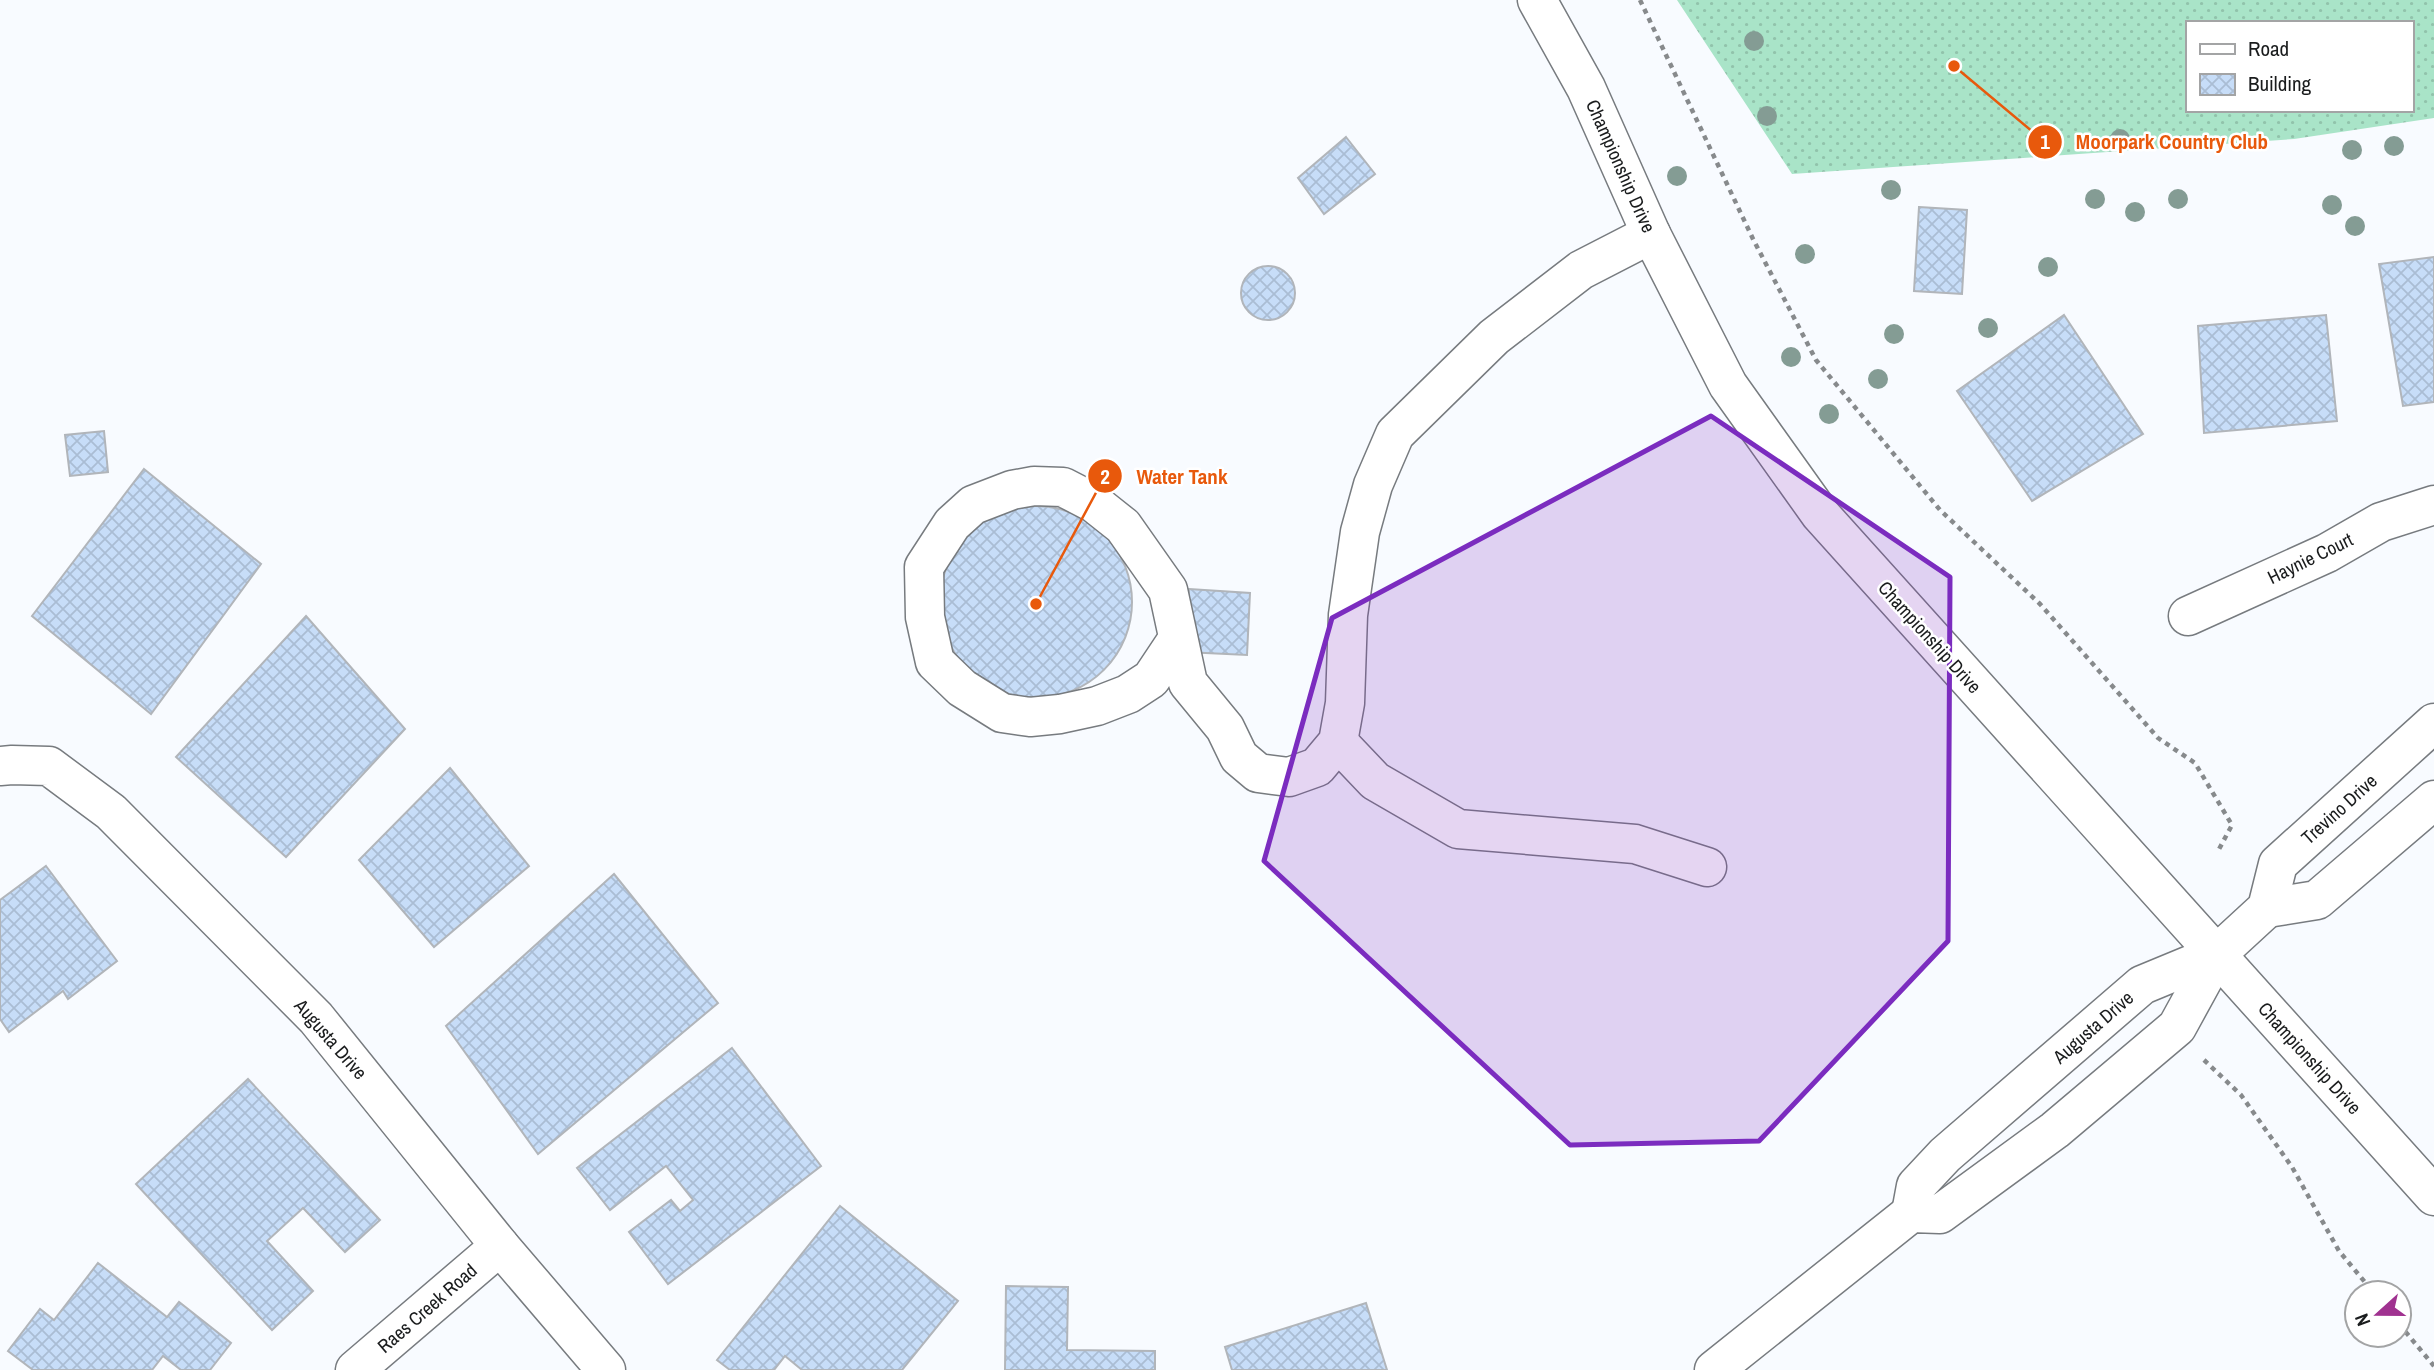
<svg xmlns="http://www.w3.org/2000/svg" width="2434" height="1370" font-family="'Archivo Narrow',sans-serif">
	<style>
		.grass { fill: url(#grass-dots); fill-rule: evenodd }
		.building { fill: url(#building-cross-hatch); stroke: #b1b5ba; stroke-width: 2 }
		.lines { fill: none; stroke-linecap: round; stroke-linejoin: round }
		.minor-casing { stroke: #777b7f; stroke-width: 41 }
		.path { stroke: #878a8c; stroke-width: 4.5; stroke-dasharray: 5 5; stroke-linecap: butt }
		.minor { stroke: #fff; stroke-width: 38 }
		.tree { fill: #849c94 }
		.marked { fill: #7b2cbf; fill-opacity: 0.2; stroke: #7b2cbf; stroke-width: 5; stroke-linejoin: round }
		.labels { text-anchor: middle; stroke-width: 5; stroke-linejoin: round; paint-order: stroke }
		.street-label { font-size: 19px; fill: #1a1c1d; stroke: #fff }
		.leader { fill: none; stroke: #e8590c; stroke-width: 2.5 }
		.callout-dot { fill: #e8590c; stroke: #fff; stroke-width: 2.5 }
		.mark-label { font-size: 21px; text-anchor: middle; font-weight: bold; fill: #fff }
		.callout-label { font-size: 21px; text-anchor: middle; font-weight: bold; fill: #e8590c; stroke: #fff; stroke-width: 5; stroke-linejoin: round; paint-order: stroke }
	</style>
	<defs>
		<pattern id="grass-dots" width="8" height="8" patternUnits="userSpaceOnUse" patternTransform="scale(1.75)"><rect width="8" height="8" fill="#a9e4c8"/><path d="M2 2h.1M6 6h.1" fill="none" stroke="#91c3ab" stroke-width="1.8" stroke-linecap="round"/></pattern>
		<pattern id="building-cross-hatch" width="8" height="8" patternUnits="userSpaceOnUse" patternTransform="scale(1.75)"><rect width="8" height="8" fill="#c7ddf8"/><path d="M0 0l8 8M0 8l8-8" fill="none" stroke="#aabdd4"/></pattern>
	</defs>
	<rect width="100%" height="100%" fill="#f8fbff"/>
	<path class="grass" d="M1677,0H2434V118L2294,139L1792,174ZM2187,23H2411V110H2187Z"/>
	<g class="building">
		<polygon points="1346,137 1375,174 1324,214 1298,178"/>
		<polygon points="1919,207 1967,210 1962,294 1914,291"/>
		<polygon points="2434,257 2434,402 2403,406 2379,264"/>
		<circle cx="1268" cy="293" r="27"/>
		<polygon points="2064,315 2143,434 2032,501 1957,391"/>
		<polygon points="2326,315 2337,421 2204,433 2198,326"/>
		<polygon points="104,431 108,472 70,476 65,435"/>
		<polygon points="144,469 261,564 151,714 32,616"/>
		<circle cx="1036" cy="602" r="96"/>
		<polygon points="1189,589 1250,593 1247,655 1185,652"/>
		<polygon points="306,616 405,729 286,857 176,757"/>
		<polygon points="450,768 529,866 434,947 359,860"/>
		<polygon points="46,866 117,961 68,999 63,991 9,1032 0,1019 0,900"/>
		<polygon points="614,874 718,1003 538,1154 446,1026"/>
		<polygon points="732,1048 821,1166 668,1284 629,1232 671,1200 680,1211 693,1200 666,1166 610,1210 577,1168"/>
		<polygon points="248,1079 380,1220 345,1252 303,1208 267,1241 313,1291 272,1330 136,1184"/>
		<polygon points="840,1206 958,1301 902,1370 802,1370 785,1356 774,1370 730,1370 717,1360"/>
		<polygon points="98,1263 167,1317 179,1302 231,1343 210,1370 181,1370 163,1356 152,1370 33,1370 8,1351 40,1309 54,1320"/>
		<polygon points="1006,1286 1068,1287 1067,1350 1155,1351 1155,1370 1005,1370"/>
		<polygon points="1366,1303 1387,1370 1232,1370 1225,1347"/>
	</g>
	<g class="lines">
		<defs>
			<g id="minor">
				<polyline points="1537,0 1586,88 1651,234 1728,385 1820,514 2434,1196"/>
				<polyline points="2188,616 2327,553 2381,522 2434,505"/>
				<polyline points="1177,640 1151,679 1128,694 1097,706 1060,714 1030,717 1002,713 962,688 935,662 925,617 924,567 952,524 973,505 1012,490 1034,486 1063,487 1094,503 1123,526 1168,590 1188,683 1225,728 1239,757 1258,773 1289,777 1317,767 1338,742 1345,703 1348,615 1360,532 1373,485 1395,434 1494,337 1581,270 1651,234"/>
				<polyline points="1338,742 1375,781 1458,829 1635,844 1707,867"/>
				<polyline points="0,766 12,765 49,766 111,812 316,1018 500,1246 606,1370"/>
				<polyline points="2267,908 2317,900 2434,800"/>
				<polyline points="1911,1213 1916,1186 1945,1155 2142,985 2217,954"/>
				<polyline points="355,1370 500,1246"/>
				<polyline points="1714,1370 1911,1213 1940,1214 2055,1130 2177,1027 2217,954 2267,908 2278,864 2434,723"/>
			</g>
		</defs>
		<use href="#minor" class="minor-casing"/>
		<g class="path">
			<polyline points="1640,0 1753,239 1816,360 1940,510 2040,604 2158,738 2195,763 2232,825 2218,851"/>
			<polyline points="2204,1060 2241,1095 2292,1167 2339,1251 2374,1293"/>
			<polyline points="2399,1324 2434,1366"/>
		</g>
		<use href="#minor" class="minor"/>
	</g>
	<g class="tree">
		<circle cx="1754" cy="41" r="10"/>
		<circle cx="1767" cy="116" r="10"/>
		<circle cx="2120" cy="139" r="10"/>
		<circle cx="2394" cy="146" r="10"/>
		<circle cx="2352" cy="150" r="10"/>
		<circle cx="1677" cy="176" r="10"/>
		<circle cx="1891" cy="190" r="10"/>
		<circle cx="2095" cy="199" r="10"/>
		<circle cx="2178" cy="199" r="10"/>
		<circle cx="2332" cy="205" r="10"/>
		<circle cx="2135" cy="212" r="10"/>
		<circle cx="2355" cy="226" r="10"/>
		<circle cx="1805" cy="254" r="10"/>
		<circle cx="2048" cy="267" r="10"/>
		<circle cx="1988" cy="328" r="10"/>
		<circle cx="1894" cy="334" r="10"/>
		<circle cx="1791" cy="357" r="10"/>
		<circle cx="1878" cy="379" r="10"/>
		<circle cx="1829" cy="414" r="10"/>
	</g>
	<path class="marked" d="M1711,416L1950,577L1948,941L1759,1141L1570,1145L1264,861L1332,618Z"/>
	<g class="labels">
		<g class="street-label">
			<text transform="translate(1621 166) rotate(66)" y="7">Championship Drive</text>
			<text transform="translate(2310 558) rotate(-26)" y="7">Haynie Court</text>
			<text transform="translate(1930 637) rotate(48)" y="7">Championship Drive</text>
			<text transform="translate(2339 809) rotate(-42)" y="7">Trevino Drive</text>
			<text transform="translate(2093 1027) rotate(-41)" y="7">Augusta Drive</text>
			<text transform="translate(331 1039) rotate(49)" y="7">Augusta Drive</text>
			<text transform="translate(2310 1058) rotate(48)" y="7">Championship Drive</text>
			<text transform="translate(427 1308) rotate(-41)" y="7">Raes Creek Road</text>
		</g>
	</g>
	<path class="leader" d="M1954 66L2045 142M1036 604L1105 476"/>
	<g class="callout-dot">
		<circle cx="1954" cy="66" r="7"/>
		<circle cx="1036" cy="604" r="7"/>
		<circle cx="2045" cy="142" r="18"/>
		<circle cx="1105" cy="476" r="18"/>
	</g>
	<g class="mark-label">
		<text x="2045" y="149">1</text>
		<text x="1105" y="484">2</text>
	</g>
	<g class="callout-label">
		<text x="2172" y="149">Moorpark Country Club</text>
		<text x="1182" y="484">Water Tank</text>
	</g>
	<rect x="2186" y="21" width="228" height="91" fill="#ffffff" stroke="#a3a4a5" stroke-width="2"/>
	<rect x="2200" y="44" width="35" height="10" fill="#ffffff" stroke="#a3a4a5" stroke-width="2"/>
	<text x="2248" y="56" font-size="21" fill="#1a1c1d">Road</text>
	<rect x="2200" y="74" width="35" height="21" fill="url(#building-cross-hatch)" stroke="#a3a4a5" stroke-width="2"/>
	<text x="2248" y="91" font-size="21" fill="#1a1c1d">Building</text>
	<g transform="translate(2378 1314) rotate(249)"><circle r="33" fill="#ffffff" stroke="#a3a4a5" stroke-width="2"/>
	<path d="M0-5L12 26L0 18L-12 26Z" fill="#a03290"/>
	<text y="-10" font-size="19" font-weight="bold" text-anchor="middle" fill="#1a1c1d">N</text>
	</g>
</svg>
